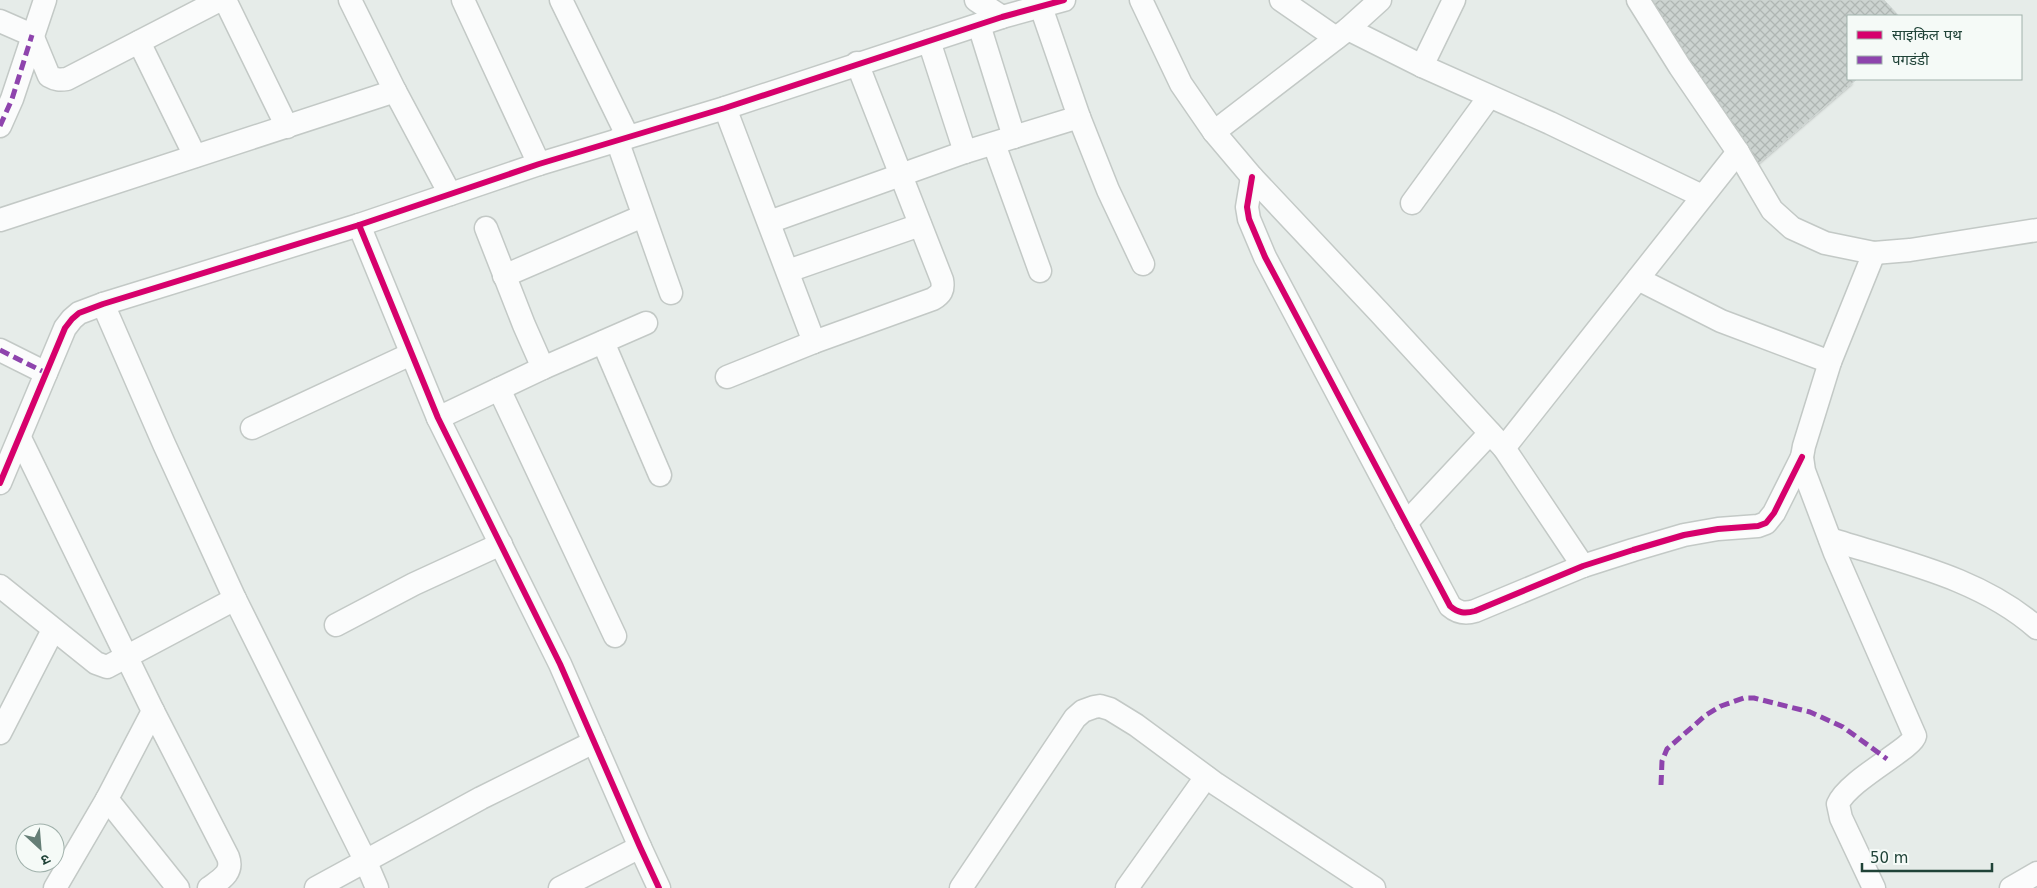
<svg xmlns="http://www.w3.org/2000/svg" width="2037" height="888" font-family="'DejaVu Sans','Noto Sans Devanagari',sans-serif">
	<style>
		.building { fill: url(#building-cross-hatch); stroke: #ced5d2; filter: url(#shadow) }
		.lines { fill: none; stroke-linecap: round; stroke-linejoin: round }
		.minor-casing { stroke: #c3c9c6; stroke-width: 25 }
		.minor { stroke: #fbfcfc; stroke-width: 22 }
		.quiet { stroke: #8e44ad; stroke-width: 5; stroke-dasharray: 10 5; stroke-linecap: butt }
		.cycleway-casing { stroke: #f5faf7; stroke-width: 9 }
		.cycleway { stroke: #d6006c; stroke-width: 6 }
	</style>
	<defs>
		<pattern id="building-cross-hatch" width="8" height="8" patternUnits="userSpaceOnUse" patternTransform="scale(1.25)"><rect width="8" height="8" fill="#ccd3d0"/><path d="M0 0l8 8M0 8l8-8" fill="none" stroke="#afb6b3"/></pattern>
		<filter id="shadow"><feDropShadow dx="-4.5" dy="4.5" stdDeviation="1" flood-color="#0004"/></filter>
	</defs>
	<rect width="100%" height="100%" fill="#e6ece9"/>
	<polygon class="building" points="1653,0 1884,0 1899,16 1848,16 1848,79 1857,79 1746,174 1649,3"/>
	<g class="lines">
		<defs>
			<g id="minor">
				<polyline points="225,0 287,127"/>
				<polyline points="350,0 395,91 450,194"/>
				<polyline points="463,0 539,164"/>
				<polyline points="561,0 628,137"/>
				<polyline points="976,0 1002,17"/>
				<polyline points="1141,0 1181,84 1214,132 1252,177 1379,312 1504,448 1583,566"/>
				<polyline points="1281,0 1336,38"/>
				<polyline points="1638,0 1680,67 1738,152 1772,210 1792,228 1825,243 1874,253 1910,250 2037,230"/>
				<path d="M0,21L32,35L49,76C56,80 60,80 67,79L220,0"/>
				<polyline points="979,25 1014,137"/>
				<polyline points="1348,29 1422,66 1550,123 1702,196"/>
				<polyline points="929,41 965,152"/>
				<polyline points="139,42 195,156"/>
				<polyline points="1422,66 1454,0"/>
				<polyline points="725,108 814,342"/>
				<polyline points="1079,117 1108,190 1143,264"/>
				<polyline points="0,126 12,99 45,0"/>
				<polyline points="1214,132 1348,29 1380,0"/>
				<polyline points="617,140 671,293"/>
				<polyline points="994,144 1040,271"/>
				<path d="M1252,177L1247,207L1249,219L1265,257L1450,606C1458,613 1465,614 1475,611L1583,566L1633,550L1684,535L1718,529L1758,526L1766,523L1774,513L1802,457"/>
				<polyline points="1412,203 1489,97"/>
				<polyline points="0,220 395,91"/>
				<polyline points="769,222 965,152 1079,117 1041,7"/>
				<polyline points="359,225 438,418 560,664 640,847 659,888"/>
				<polyline points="486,228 524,325 543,368"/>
				<path d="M1874,253L1830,362L1804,446L1802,457L1804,471L1835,553L1915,736C1913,748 1848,780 1838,804L1841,818L1874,888"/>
				<polyline points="788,271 920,225"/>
				<polyline points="504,276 643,216"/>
				<polyline points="1638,279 1721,321 1830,362"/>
				<polyline points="103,304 164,444 235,599 365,860 377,888"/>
				<polyline points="603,342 660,475"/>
				<polyline points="0,350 46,373"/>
				<path d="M727,377L814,342L933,299C941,294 944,290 942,280L857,63"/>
				<polyline points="499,389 615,636"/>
				<polyline points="438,418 543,368 646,323"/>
				<polyline points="252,428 411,354"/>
				<path d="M20,438L153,711L228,857C234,873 220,880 209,888"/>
				<polyline points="1504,448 1738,152"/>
				<polyline points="0,483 65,328 72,319 79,313 103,304 359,225 539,164 725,108 1002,17 1064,0"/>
				<polyline points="1406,523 1490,433"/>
				<path d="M1830,539C1901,562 1979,577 2037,628"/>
				<polyline points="0,586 96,663 107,667 235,599"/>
				<polyline points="336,625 414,584 501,544"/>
				<polyline points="0,733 53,630"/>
				<polyline points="107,799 178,888"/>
				<polyline points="55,888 107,799 153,711"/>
				<polyline points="316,888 481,798 594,742"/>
				<polyline points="560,888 640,847"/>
				<polyline points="961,888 1075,718 1083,711 1094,707 1100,706 1110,709 1136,725 1216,784 1374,888"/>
				<polyline points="1127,888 1206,777"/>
				<polyline points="2011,888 2037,873"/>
			</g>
		</defs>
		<use href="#minor" class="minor-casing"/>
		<use href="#minor" class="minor"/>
		<g class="quiet">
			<polyline points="0,126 12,99 32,35"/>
			<polyline points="0,350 46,373"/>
			<polyline points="1661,785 1662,761 1667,749 1706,715 1721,706 1744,698 1754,698 1810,712 1843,727 1887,759"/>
		</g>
		<defs>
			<g id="cycleway">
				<path d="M1252,177L1247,207L1249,219L1265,257L1450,606C1458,613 1465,614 1475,611L1583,566L1633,550L1684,535L1718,529L1758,526L1766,523L1774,513L1802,457"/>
				<polyline points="359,225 438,418 560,664 640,847 659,888"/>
				<polyline points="0,483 65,328 72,319 79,313 103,304 359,225 539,164 725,108 1002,17 1064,0"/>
			</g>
		</defs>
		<use href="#cycleway" class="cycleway-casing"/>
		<use href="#cycleway" class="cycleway"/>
	</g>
	<rect x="1847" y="15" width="175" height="65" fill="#f5faf7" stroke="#a0b1ab"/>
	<rect x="1857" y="31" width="25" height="8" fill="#d6006c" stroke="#a0b1ab"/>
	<text x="1892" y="40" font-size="15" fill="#204338">साइकिल पथ</text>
	<rect x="1857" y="56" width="25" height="8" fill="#8e44ad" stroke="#a0b1ab"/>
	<text x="1892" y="65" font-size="15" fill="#204338">पगडंडी</text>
	<g transform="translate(40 848) rotate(154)"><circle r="24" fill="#f5faf7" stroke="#a0b1ab"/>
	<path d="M0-4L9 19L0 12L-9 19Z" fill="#657e76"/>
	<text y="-8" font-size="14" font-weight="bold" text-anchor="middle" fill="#204338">उ</text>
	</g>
	<path d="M1862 863v8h130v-8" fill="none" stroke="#204338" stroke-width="2.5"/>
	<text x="1870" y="863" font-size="15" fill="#204338" stroke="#f5faf7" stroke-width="4" paint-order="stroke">50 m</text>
</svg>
